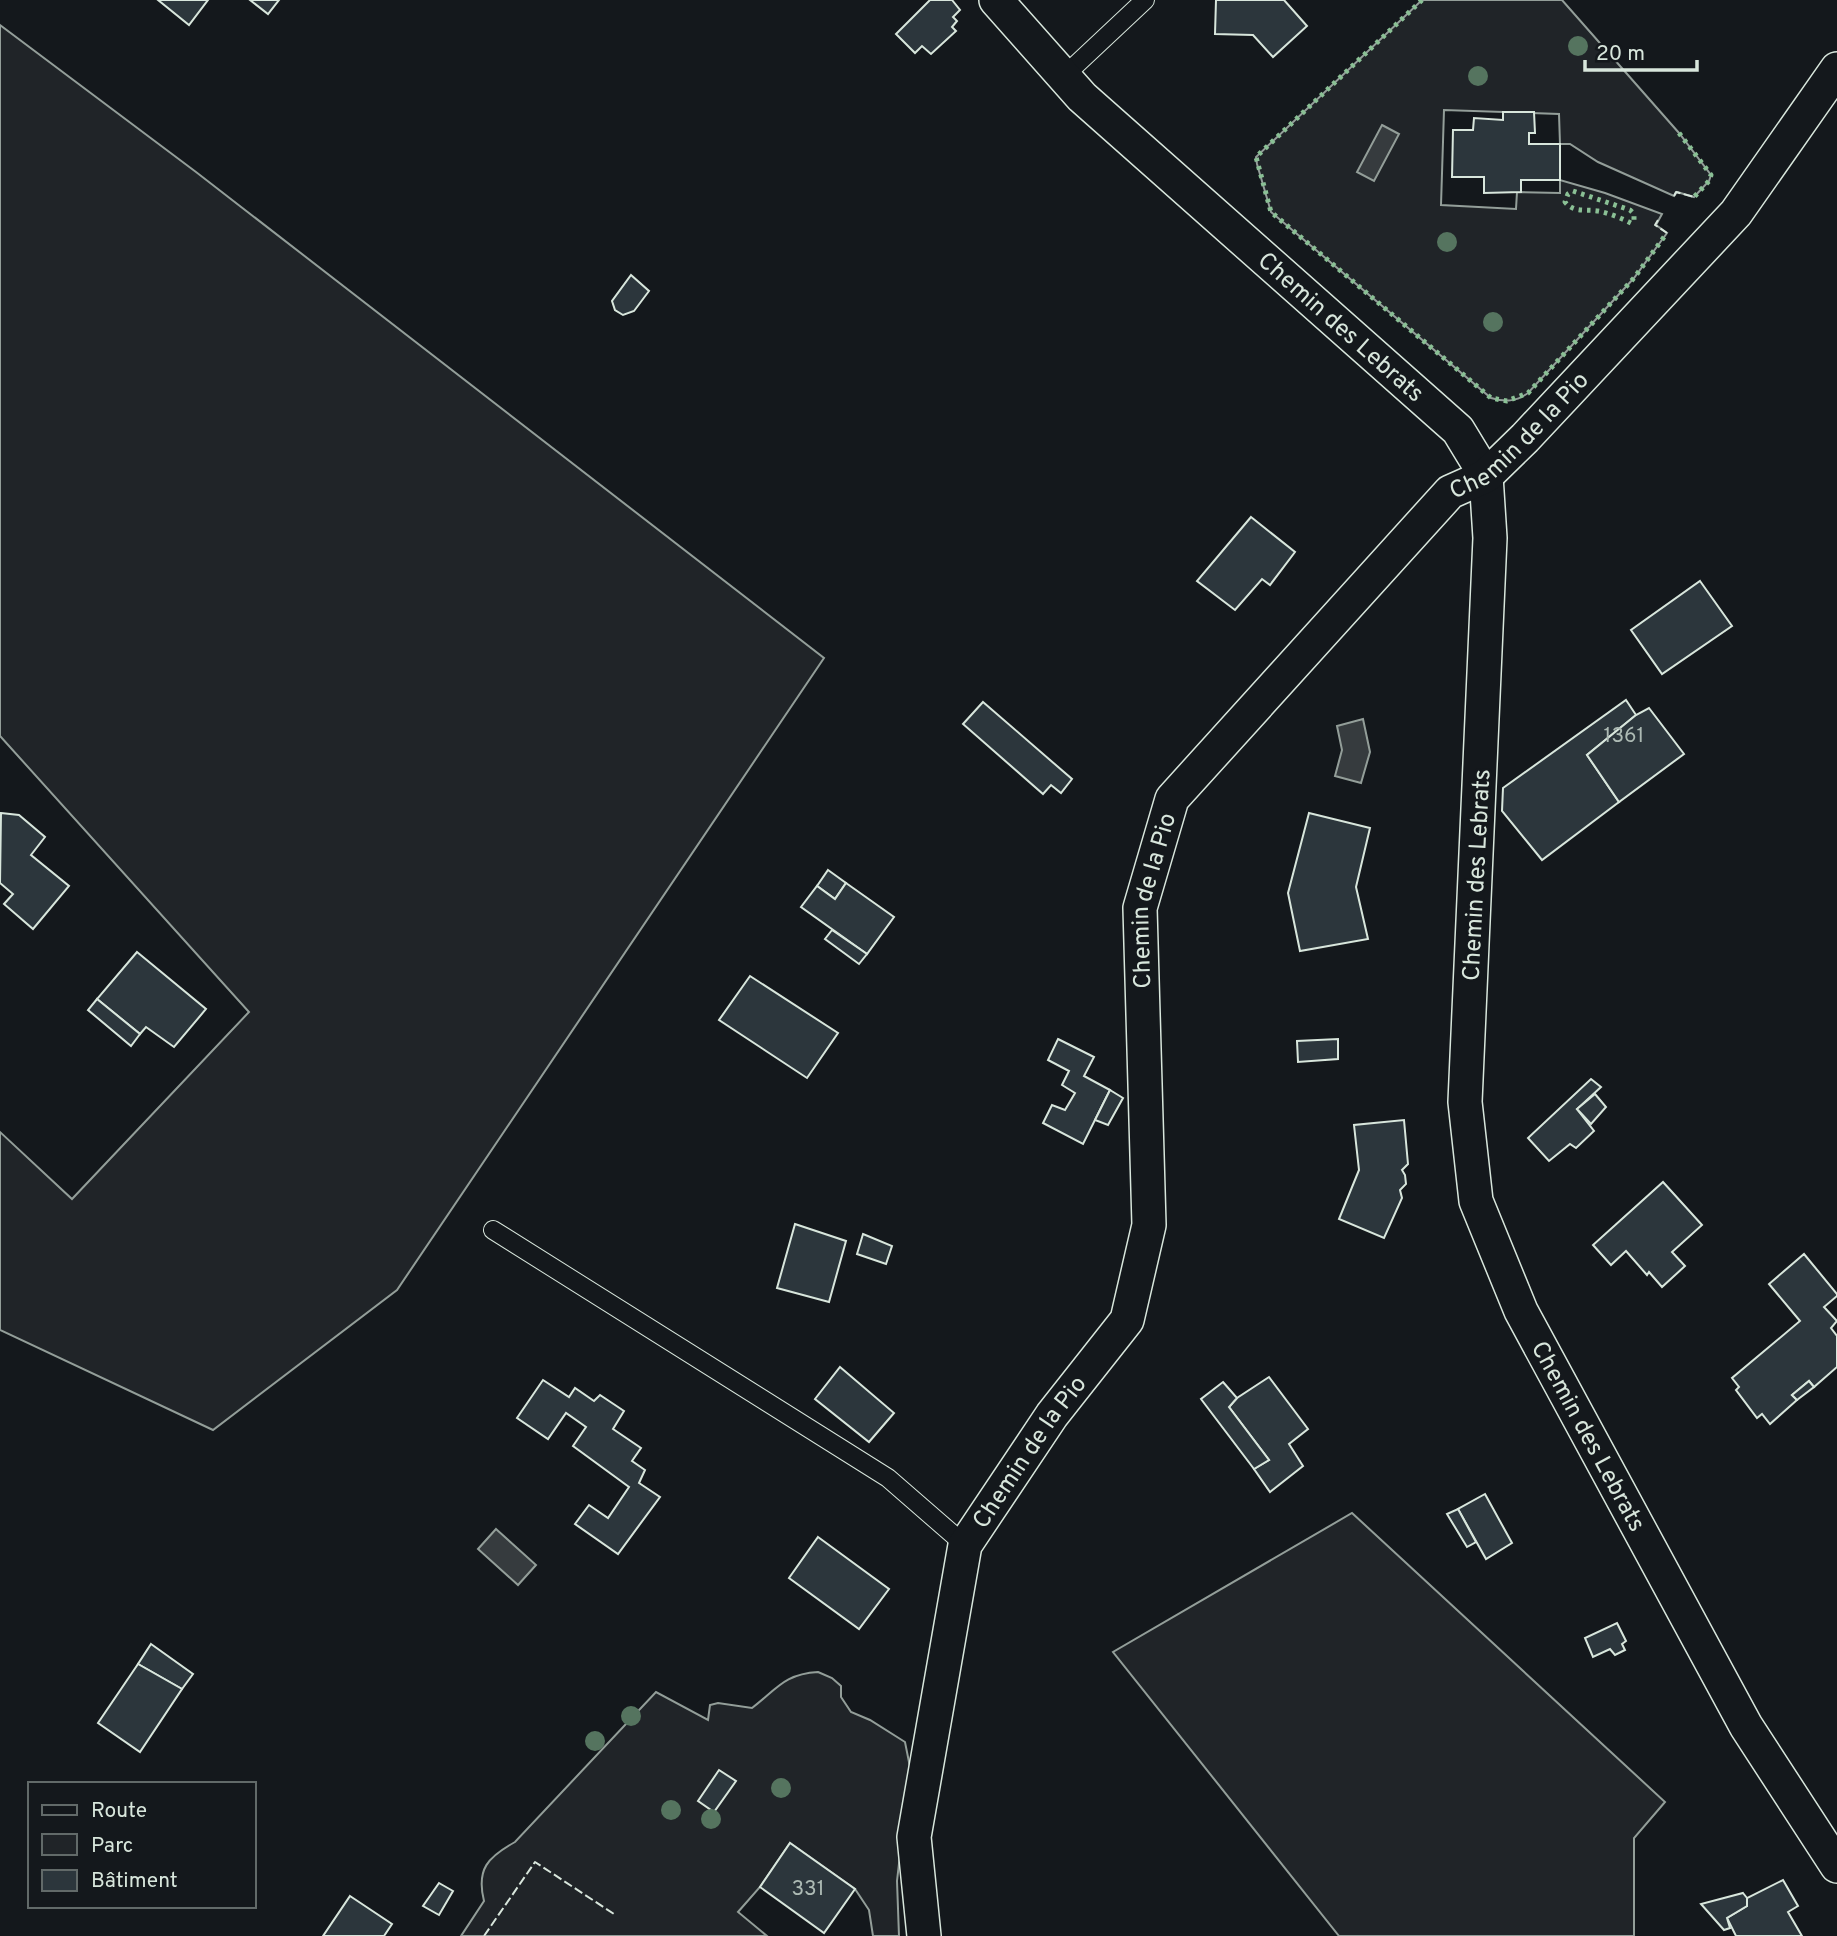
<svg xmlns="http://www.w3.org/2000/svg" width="1837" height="1936" font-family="Overpass,sans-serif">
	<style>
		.green { fill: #202428; stroke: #939e99; stroke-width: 2 }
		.water { fill: #363b3e; stroke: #939e99; stroke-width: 2 }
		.building { fill: #2c363c; stroke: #d8e6dc; stroke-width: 2 }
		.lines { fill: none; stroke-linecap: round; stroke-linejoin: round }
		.service-casing { stroke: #d8e6dc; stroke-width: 20 }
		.minor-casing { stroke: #d8e6dc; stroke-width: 36 }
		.service { stroke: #14181c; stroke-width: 18 }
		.minor { stroke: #14181c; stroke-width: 33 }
		.hedge { stroke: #8ac095; stroke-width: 5; stroke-dasharray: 3.5 5; stroke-linecap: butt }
		.fence { stroke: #d8e6dc; stroke-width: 2; stroke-dasharray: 9 3.5; stroke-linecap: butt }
		.tree { fill: #55745f }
		.labels { text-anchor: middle; stroke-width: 5; stroke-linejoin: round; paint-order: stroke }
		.number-label { font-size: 21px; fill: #adbab4 }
		.street-label { font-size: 24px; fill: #d8e6dc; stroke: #14181c }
	</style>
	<rect width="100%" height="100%" fill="#14181c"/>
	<g class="green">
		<path d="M1422,0H1562L1679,133L1711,175L1709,181L1694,197L1677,192L1674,196L1598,162L1570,144H1560L1559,114L1444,110L1441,205L1516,209L1517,192L1560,193V180L1605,193L1662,214L1656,225L1667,233L1634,278L1528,393C1516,402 1505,402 1491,398L1271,212L1257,164L1256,157Z"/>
		<polygon points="0,25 196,172 824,658 397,1290 213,1430 0,1330 0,1132 72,1199 249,1012 0,736"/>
		<polygon points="1352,1513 1665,1802 1634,1838 1634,1936 1339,1936 1113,1652"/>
		<path d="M818,1672L832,1678L841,1686V1697L851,1712L870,1720L905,1742L910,1767L897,1881L899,1936H873L869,1910L855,1889L790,1843L760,1887L738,1912L767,1936H461L484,1901C476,1869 488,1857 515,1842L656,1692L708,1720L710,1705L718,1703L752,1708C777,1689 784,1674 818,1672Z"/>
	</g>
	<g class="water">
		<polygon points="1382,125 1399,134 1374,181 1357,172"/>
		<polygon points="1363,719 1370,752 1361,783 1335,776 1342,750 1337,726"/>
		<polygon points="496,1529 536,1565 518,1585 478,1549"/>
	</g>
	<g class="building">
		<polygon points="158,0 208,0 189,25"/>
		<polygon points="250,0 279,0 268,14"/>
		<polygon points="930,0 952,0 960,10 953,17 957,21 952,27 956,31 931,54 922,46 915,53 896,34"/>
		<polygon points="1216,0 1284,0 1307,26 1273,57 1253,35 1215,34"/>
		<polygon points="1503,112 1534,112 1535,133 1529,133 1529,144 1560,144 1560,180 1521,180 1521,192 1484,193 1484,177 1452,177 1453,130 1473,130 1474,118 1503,120"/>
		<polygon points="631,275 649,291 634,311 623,315 615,310 612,301"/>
		<polygon points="1251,517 1295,552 1270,585 1262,579 1235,610 1197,581"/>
		<polygon points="1700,581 1732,626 1662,674 1631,630"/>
		<polygon points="1626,700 1636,715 1587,755 1619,802 1542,860 1502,811 1503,788"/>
		<polygon points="983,702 1072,779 1061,793 1051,785 1043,794 963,724"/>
		<polygon points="1649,708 1684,754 1619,802 1587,755 1636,715"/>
		<polygon points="1,813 19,815 45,837 31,855 69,886 33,929 4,904 13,894 0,883"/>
		<polygon points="1309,813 1370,828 1356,887 1368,939 1300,951 1288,893"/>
		<polygon points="828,870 846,883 835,899 817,886"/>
		<polygon points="846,883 894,917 867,954 801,907 817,886 835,899"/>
		<polygon points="832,930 867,954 859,964 825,939"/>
		<polygon points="137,952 206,1009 174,1047 146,1027 140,1034 97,999"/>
		<polygon points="750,976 838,1033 807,1078 719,1020"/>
		<polygon points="97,999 140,1034 131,1046 88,1010"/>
		<polygon points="1058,1039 1094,1057 1084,1076 1110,1090 1083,1144 1043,1123 1052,1105 1065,1110 1075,1093 1062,1085 1069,1071 1048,1060"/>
		<polygon points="1338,1039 1338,1059 1298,1062 1297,1041"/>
		<polygon points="1591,1079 1601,1087 1577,1109 1594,1131 1576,1148 1570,1144 1549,1161 1528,1138"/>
		<polygon points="1110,1090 1123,1098 1108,1125 1095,1120"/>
		<polygon points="1595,1094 1606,1107 1591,1124 1577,1109"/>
		<polygon points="1404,1120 1408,1164 1402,1170 1405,1175 1406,1184 1400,1190 1402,1198 1384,1238 1339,1219 1359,1170 1354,1125"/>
		<polygon points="1663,1182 1702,1225 1672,1252 1685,1266 1662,1287 1649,1272 1647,1275 1626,1251 1611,1265 1593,1245"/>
		<polygon points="795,1224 846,1241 829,1302 777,1288"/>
		<polygon points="863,1234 892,1246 886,1264 857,1254"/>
		<polygon points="1804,1254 1837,1294 1837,1296 1824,1307 1837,1321 1831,1328 1837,1336 1837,1367 1814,1387 1809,1381 1792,1395 1797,1400 1770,1424 1762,1414 1757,1418 1736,1390 1739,1387 1732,1378 1800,1321 1769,1284"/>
		<polygon points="840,1367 894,1413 869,1442 815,1399"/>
		<polygon points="1269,1377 1308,1429 1289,1444 1303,1466 1270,1492 1254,1469 1269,1460 1229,1407 1237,1398"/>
		<polygon points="543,1380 569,1397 575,1388 594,1401 600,1395 624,1411 613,1429 641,1448 632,1461 645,1470 639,1483 660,1497 618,1554 575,1524 589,1505 608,1518 629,1487 573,1446 586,1427 566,1413 548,1439 517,1418"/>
		<polygon points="1809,1381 1814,1387 1797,1400 1792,1395"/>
		<polygon points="1223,1382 1237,1398 1229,1407 1269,1460 1254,1469 1201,1399"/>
		<polygon points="1485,1494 1512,1543 1486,1559 1458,1509"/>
		<polygon points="1458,1509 1476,1542 1467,1547 1447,1514"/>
		<polygon points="818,1537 889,1589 859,1629 789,1578"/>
		<polygon points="1617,1623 1626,1641 1622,1644 1625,1650 1615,1655 1610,1649 1593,1657 1585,1638"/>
		<polygon points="151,1644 193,1674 182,1689 138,1664"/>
		<polygon points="138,1664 182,1689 140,1752 98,1723"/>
		<polygon points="719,1770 736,1781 714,1812 698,1801"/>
		<polygon points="790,1843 855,1889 824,1933 760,1887"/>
		<polygon points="1783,1880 1798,1906 1788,1912 1802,1936 1736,1936 1727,1918 1747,1906 1747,1898"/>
		<polygon points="439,1883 453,1891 439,1915 423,1906"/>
		<polygon points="1743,1893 1747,1898 1747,1906 1727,1918 1730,1928 1724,1930 1701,1904"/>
		<polygon points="350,1896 392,1924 384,1936 323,1936"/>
	</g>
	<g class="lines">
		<defs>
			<g id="service">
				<polyline points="1064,76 1145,0"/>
				<polyline points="493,1230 888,1478 965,1545"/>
			</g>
			<g id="minor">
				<path id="s1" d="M996,0L1082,97L1458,430L1486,476L1490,538L1465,1102L1476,1201L1521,1311L1746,1726L1837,1866"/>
				<path id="s2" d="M924,1936L914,1837L965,1545L1052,1415L1127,1320L1149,1225L1140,908L1172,799L1450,492L1486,476L1525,438L1736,213L1837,69"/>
			</g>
		</defs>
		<use href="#service" class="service-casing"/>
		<use href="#minor" class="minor-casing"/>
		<use href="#service" class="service"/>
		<use href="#minor" class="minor"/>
		<g class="hedge">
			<polyline points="1422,0 1256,157 1271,212 1491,398 1507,401 1528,393 1634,278 1667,233"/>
			<polyline points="1679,133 1711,175 1709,181 1694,197"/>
			<path d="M1573,191L1630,210L1634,214V221L1631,223C1621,218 1609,213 1598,211C1585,209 1574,213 1565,202L1568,194Z"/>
		</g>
		<g class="fence">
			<polyline points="1674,196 1676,192 1694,197"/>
			<polyline points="1658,220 1655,225 1667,233"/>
			<polyline points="484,1936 535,1862 614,1914"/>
		</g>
	</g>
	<g class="tree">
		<circle cx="1578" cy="46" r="10"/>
		<circle cx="1478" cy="76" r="10"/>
		<circle cx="1447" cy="242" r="10"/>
		<circle cx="1493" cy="322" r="10"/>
		<circle cx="631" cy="1716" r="10"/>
		<circle cx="595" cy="1741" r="10"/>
		<circle cx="781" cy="1788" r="10"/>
		<circle cx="671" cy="1810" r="10"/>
		<circle cx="711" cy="1819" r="10"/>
	</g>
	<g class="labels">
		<g class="number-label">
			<text x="1624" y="742">1361</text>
			<text x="808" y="1895">331</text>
		</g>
		<g class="street-label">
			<text dy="8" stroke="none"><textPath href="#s1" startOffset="476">Chemin des Lebrats</textPath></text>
			<text dy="8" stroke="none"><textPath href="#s2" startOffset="1706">Chemin de la Pio</textPath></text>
			<text transform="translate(1476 875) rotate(-87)" y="8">Chemin des Lebrats</text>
			<text dy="8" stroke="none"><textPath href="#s2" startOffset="1097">Chemin de la Pio</textPath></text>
			<text dy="8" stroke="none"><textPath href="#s1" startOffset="1673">Chemin des Lebrats</textPath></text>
			<text dy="8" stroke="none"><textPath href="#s2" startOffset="509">Chemin de la Pio</textPath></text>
		</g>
	</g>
	<rect x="28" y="1782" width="228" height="126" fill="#14181c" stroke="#626a69" stroke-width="2"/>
	<rect x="42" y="1805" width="35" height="10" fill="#14181c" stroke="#626a69" stroke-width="2"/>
	<text x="91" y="1817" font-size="21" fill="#d8e6dc">Route</text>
	<rect x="42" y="1834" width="35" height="21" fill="#202428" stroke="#626a69" stroke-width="2"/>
	<text x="91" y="1852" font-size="21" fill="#d8e6dc">Parc</text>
	<rect x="42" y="1870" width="35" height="21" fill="#2c363c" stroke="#626a69" stroke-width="2"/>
	<text x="91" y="1887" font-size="21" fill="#d8e6dc">Bâtiment</text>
	<path d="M1585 60v10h112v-10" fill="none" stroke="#d8e6dc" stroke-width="3.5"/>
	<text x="1596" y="60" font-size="21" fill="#d8e6dc" stroke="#14181c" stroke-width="5" paint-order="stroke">20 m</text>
</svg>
